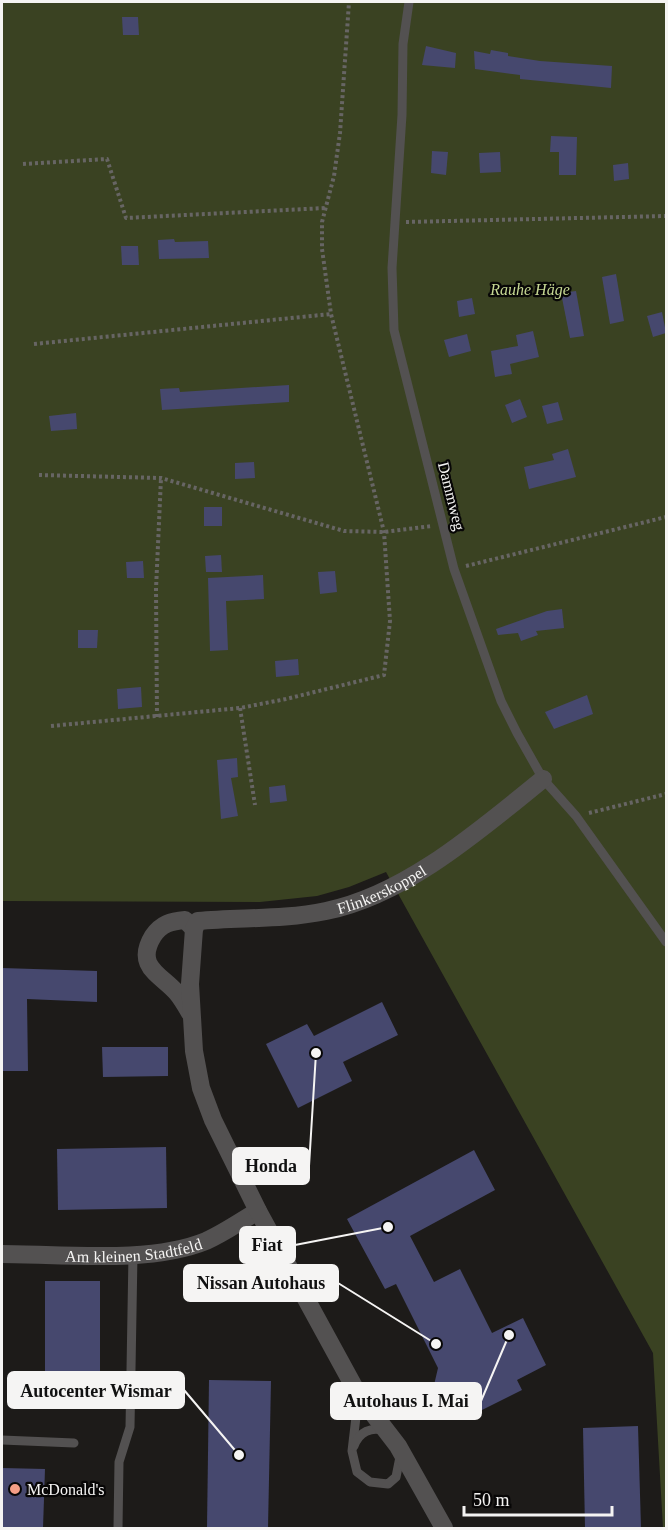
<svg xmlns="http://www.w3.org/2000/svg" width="668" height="1530" font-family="'Times New Roman',serif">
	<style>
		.green { fill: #3a4222 }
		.building { fill: #46486e }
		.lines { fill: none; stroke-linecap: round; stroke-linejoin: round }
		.path { stroke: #676564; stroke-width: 4; stroke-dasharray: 3 3; stroke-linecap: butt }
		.service { stroke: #535151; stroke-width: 9 }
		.minor { stroke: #535151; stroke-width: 18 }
		.poi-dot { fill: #f49e86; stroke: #070606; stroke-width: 2 }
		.labels { text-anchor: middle; stroke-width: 4.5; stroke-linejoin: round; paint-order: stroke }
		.park-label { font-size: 16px; font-style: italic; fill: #c6d893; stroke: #070606 }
		.street-label { font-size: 16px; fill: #f5f4f3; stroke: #070606 }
		.poi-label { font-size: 16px; fill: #f5f4f3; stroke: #070606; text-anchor: start }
		.leader { fill: none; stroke: #f5f4f3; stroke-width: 2 }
		.callout-dot { fill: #f5f4f3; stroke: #070606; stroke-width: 2 }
		.callout { fill: #f5f4f3; stroke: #f5f4f3; stroke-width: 2 }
		.callout-label { font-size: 18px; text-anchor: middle; font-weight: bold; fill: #111 }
	</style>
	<rect width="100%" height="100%" fill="#1d1b19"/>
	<polygon class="green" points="2,2 666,2 666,1528 663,1528 653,1353 386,872 349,887 317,896 260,902 2,901"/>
	<g class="building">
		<polygon points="122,17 138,17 139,35 123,35"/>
		<polygon points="426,46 456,53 455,68 422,65"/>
		<polygon points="491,50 508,53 508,56 540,61 612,66 611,88 520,79 520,75 475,69 474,51 490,54"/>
		<polygon points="551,136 577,137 576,175 559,175 559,152 550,152"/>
		<polygon points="432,151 448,152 446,175 431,173"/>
		<polygon points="500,152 501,172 480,173 479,153"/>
		<polygon points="628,163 629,179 614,181 613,165"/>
		<polygon points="174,239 175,242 208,241 209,258 159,259 158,240"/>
		<polygon points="121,246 138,246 139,265 122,265"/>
		<polygon points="616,274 624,321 610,324 602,277"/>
		<polygon points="576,291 584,336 570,338 561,293"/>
		<polygon points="472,298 475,314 459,317 457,301"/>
		<polygon points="662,312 666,333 653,337 647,316"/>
		<polygon points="533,331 539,357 510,364 512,374 495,377 491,351 518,346 516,335"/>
		<polygon points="467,334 471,351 449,357 444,340"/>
		<polygon points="289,385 289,402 162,410 160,389 179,388 180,392"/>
		<polygon points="520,399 527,417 512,423 505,405"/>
		<polygon points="558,402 563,420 547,424 542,406"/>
		<polygon points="76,413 77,429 51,431 49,416"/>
		<polygon points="568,449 576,477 529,489 524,467 554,460 552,454"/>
		<polygon points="254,462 255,478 235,479 235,463"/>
		<rect x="204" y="507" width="18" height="19"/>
		<polygon points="221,555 222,572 206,572 205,556"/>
		<polygon points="143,561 144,578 127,578 126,562"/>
		<polygon points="335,571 337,592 320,594 318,572"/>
		<polygon points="263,575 264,599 226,601 228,650 210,651 208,578"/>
		<polygon points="562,609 564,628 536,631 538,635 521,641 518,633 498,635 496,629 547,611"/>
		<polygon points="78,630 98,630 97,648 78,648"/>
		<polygon points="298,659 299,675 276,677 275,661"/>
		<polygon points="141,687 142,707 118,709 117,689"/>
		<polygon points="587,695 593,714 554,729 545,712"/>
		<polygon points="237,758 238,777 231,778 238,816 221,819 217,760"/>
		<polygon points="285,785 287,801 270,803 269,787"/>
		<polygon points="2,968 97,971 97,1002 27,999 28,1071 2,1071"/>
		<polygon points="382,1002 398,1035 343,1062 352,1081 298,1108 266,1044 307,1024 314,1036"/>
		<polygon points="102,1047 168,1047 168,1076 103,1077"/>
		<polygon points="166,1147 167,1208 58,1210 57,1149"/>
		<polygon points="474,1150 495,1190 410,1236 434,1282 460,1269 492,1333 523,1318 546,1365 517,1380 522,1390 464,1419 451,1413 434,1385 438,1368 396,1284 385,1289 347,1219"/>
		<polygon points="45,1281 100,1281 100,1387 45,1388"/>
		<polygon points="209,1380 271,1381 268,1528 207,1528"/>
		<polygon points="638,1426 641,1528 585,1528 583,1428"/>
		<polygon points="2,1468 45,1469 43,1528 2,1528"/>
	</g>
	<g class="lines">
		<g class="path">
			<polyline points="23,164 107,159 126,218 326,208"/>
			<polyline points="406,222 666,216"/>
			<polyline points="34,344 331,314"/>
			<polyline points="39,475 161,478 344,531 384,532 432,526"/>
			<polyline points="466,566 666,517"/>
			<polyline points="240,708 255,805"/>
			<polyline points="157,717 156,589 161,478"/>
			<polyline points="51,726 240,708 286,699 384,675 390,621 384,532 331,314 322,249 322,222 334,176 340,133 349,2"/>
			<polyline points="589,813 666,794"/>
		</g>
		<g class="service">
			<polyline points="409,2 403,44 402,115 392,268 394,330 454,569 501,701 517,733 543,779 576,816 666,942"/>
			<polyline points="358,1400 352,1451 357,1472 370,1482 388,1484 396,1477 400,1457"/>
			<polyline points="2,1440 74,1443"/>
			<path d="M354,1446C359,1432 371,1426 386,1431"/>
			<polyline points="118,1528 119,1462 130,1427 133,1254"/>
		</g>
		<g class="minor">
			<path d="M190,1013C186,1006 182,999 177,993C162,975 134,967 153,936C161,924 171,921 185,920L194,929"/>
			<path id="s1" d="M2,1254C63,1254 150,1264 206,1241C224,1233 241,1221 258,1211"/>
			<path id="s2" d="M444,1528L398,1446L358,1394L258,1211L213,1120L201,1088L194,1051L190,984L194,929L198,921C240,917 283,920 326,911C406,895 481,829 543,779"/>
		</g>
	</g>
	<circle class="poi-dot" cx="15" cy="1489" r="6"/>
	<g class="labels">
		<g class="park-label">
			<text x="530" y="295">Rauhe Häge</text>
		</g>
		<g class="street-label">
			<text transform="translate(452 496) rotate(76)" y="6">Dammweg</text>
			<text dy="6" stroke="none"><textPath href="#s2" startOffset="861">Flinkerskoppel</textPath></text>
			<text dy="6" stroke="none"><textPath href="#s1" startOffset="132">Am kleinen Stadtfeld</textPath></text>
		</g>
		<g class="poi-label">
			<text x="27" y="1495">McDonald's</text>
		</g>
	</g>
	<path class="leader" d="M316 1053L309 1166M388 1227L295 1245M436 1344L338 1283M239 1455L184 1390M509 1335L481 1401"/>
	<g class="callout-dot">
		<circle cx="316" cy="1053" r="6"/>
		<circle cx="388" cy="1227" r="6"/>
		<circle cx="436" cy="1344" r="6"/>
		<circle cx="239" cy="1455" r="6"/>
		<circle cx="509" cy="1335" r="6"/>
	</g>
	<g class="callout">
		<rect x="233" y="1148" width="76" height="36" rx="6"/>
		<rect x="240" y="1227" width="55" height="36" rx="6"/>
		<rect x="184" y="1265" width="154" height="36" rx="6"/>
		<rect x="8" y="1372" width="176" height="36" rx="6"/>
		<rect x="331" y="1383" width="150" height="36" rx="6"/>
	</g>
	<g class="callout-label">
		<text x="271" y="1172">Honda</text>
		<text x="267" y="1251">Fiat</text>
		<text x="261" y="1289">Nissan Autohaus</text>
		<text x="96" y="1397">Autocenter Wismar</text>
		<text x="406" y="1407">Autohaus I. Mai</text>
	</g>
	<rect width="668" height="1530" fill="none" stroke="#f5f4f3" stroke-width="6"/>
	<path d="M464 1506v9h148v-9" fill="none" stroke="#f5f4f3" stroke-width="3"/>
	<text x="473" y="1506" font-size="18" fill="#f5f4f3" stroke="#070606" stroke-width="4.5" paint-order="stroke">50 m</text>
</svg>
